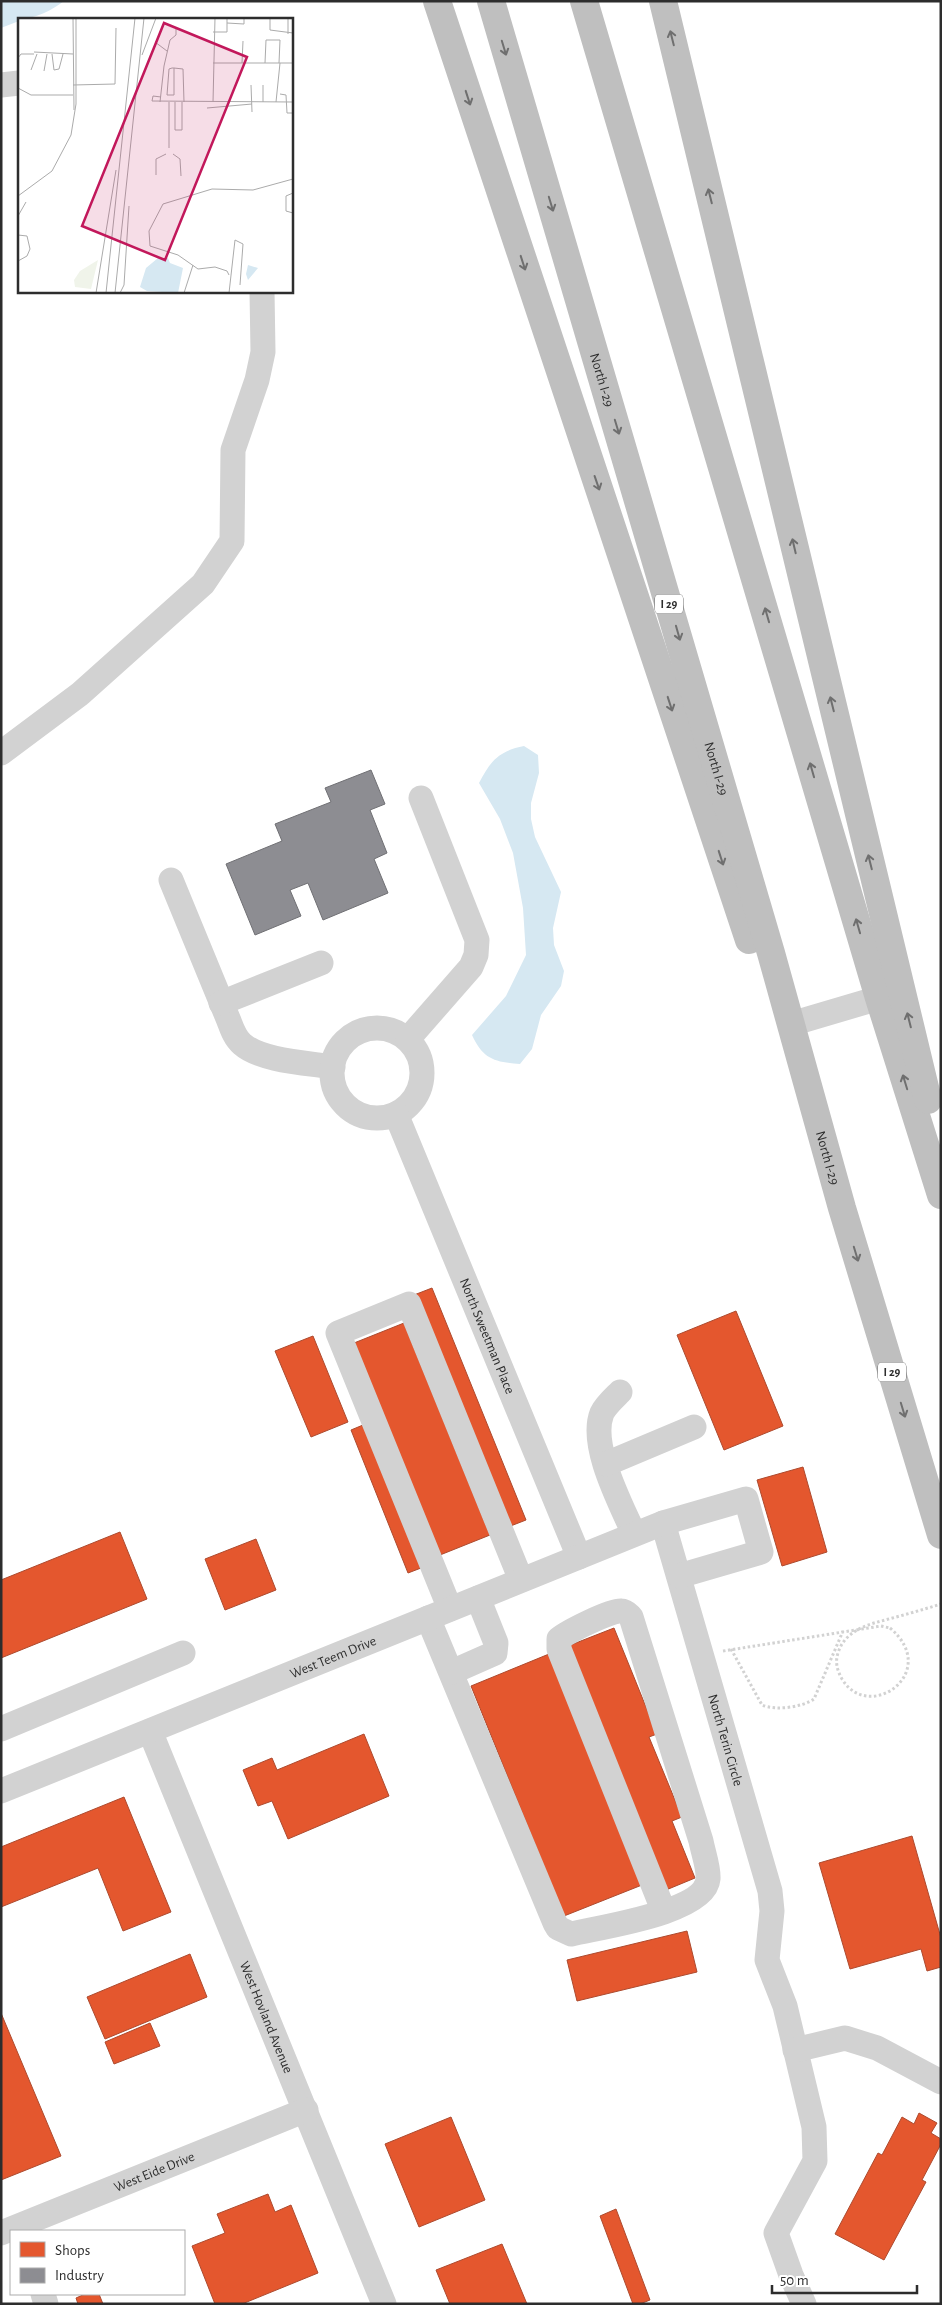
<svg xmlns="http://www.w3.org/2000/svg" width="942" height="2305" font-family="'Alegreya Sans',sans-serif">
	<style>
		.water { fill: #d6e8f2 }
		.shops { fill: #e4572e; stroke: #ad4a2e }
		.industry { fill: #8d8d92; stroke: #707074 }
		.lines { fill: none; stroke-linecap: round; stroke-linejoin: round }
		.path { stroke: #d2d2d2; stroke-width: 3; stroke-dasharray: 2.5 2.5; stroke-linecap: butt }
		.minor { stroke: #d2d2d2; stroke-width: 25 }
		.highway { stroke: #bfbfbf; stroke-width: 28 }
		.path-bridge { stroke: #d2d2d2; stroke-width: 3; stroke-dasharray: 2.5 2.5; stroke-linecap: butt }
		.oneway { stroke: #6f6f6f }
		.labels { text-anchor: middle; stroke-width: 5; stroke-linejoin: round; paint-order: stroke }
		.shield { fill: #fff; stroke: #6c6c6c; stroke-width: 1 }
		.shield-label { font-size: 12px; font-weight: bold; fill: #2d2d2d }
		.street-label { font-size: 14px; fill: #2d2d2d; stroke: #fff }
		.inset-road { fill: none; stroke: #ababab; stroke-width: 1 }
		.view { fill: #c2185b; fill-opacity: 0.15; stroke: #c2185b; stroke-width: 2.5 }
		.inset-edge { fill: none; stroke: #2d2d2d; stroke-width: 2.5 }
	</style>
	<rect width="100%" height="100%" fill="#fff"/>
	<g class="water">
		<path d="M1,1H64C53,10 34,19 19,19V21L1,28Z"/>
		<path d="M524,746L538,755L539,773L531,803V819L535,837L561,892L553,928L554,945L564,971L561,986L541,1015L532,1049L520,1064C494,1062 483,1059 472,1035L506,996L526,955L523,908L513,853L500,819L479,783C491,760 499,751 524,746Z"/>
	</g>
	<g class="shops">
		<polygon points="432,1288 526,1520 508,1527 414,1295"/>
		<polygon points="736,1311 783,1426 724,1450 677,1335"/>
		<polygon points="404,1323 490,1535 440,1555 354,1343"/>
		<polygon points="313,1336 348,1422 311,1437 275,1351"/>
		<polygon points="363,1425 421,1568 408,1573 351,1430"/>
		<polygon points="803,1467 827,1552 782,1566 757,1480"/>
		<polygon points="120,1532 147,1599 1,1658 1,1580"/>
		<polygon points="256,1539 276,1590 225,1610 205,1559"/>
		<polygon points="614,1628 657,1734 649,1737 682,1817 672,1821 695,1878 666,1890 568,1646"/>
		<polygon points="549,1654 642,1885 564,1916 471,1686"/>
		<polygon points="364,1734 389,1796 288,1839 272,1801 258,1806 243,1770 272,1758 277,1770"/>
		<polygon points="124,1797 171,1912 123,1931 98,1868 1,1907 1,1847"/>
		<polygon points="912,1836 941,1938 941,1967 927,1971 921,1949 850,1969 819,1863"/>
		<polygon points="687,1931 697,1972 577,2001 567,1960"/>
		<polygon points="190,1954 207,1997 105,2039 87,1997"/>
		<polygon points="1,2013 61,2156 1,2180"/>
		<polygon points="150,2023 160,2046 114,2064 105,2042"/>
		<polygon points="919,2113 937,2123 931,2133 941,2139 941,2144 922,2180 926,2182 884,2260 835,2234 878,2153 882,2155 902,2117 914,2124"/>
		<polygon points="451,2117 485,2200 419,2227 385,2144"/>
		<polygon points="268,2194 275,2212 291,2205 318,2273 242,2304 215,2304 192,2246 225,2233 217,2214"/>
		<polygon points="616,2209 650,2300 640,2304 633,2304 600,2216"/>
		<polygon points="502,2244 527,2304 450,2304 436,2270"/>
		<polygon points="85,2294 99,2294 103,2304 78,2304 76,2298"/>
	</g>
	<polygon class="industry" points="371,770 385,804 370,810 387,853 374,859 388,893 323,920 308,883 290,890 301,916 255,935 226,864 282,841 275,824 331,802 325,788"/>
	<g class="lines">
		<g class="path">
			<path d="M731,1649L762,1705C775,1711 803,1707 814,1699L843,1631"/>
			<polyline points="723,1651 881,1626 890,1628"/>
		</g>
		<g class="minor">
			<polyline points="1,85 19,83"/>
			<polyline points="1,753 80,694 203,584 232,541 233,450 257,380 263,352 262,291"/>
			<path d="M171,880L229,1021C232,1029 235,1038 242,1044C261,1061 308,1063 333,1067"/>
			<polyline points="221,1003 321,963"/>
			<polyline points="791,1024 879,998"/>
			<circle cx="377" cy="1073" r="45"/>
			<polyline points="408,1039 471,967 476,955 477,940 421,798"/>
			<path id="s1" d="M396,1114L579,1557"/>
			<path d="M620,1392C614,1398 606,1405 602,1413C589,1445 621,1504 634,1534"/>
			<polyline points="606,1464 694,1427"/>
			<path id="s2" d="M663,1523L770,1891L772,1911L767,1960L785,2006L814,2127L815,2161L776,2233L791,2275L804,2304"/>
			<polyline points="450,1609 338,1333 409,1304 521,1580"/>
			<path d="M428,1618L555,1923L558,1928L571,1934C599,1927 705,1913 708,1879C709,1868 703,1852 701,1841L631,1617C628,1614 626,1611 621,1611C611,1610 567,1632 559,1639V1649L664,1912"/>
			<polyline points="452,1672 495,1653 496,1643 478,1598"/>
			<polyline points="1,1729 183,1653"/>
			<path id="s3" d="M150,1731L384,2304"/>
			<path id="s4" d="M1,1791L663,1523L746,1499L761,1552L679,1576"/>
			<polyline points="795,2050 845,2038 877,2048 941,2082"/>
			<path id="s5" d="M1,2233L306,2110"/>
			<polyline points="43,2294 46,2304"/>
		</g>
		<g class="highway">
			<polyline points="437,1 749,940"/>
			<path id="s6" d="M491,1L771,953L842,1208L941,1535"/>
			<polyline points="584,1 879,998 941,1195"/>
			<polyline points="663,1 928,1100"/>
		</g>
		<path class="path-bridge" d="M890,1628C942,1672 869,1724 842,1679C837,1670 835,1662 838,1653C843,1636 858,1628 874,1623C896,1617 919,1611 941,1604"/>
	</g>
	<defs><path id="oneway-shaft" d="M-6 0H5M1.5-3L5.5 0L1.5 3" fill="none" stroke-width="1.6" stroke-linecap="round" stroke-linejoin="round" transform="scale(1.25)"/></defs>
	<g class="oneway">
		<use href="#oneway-shaft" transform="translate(672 38) rotate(-104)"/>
		<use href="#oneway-shaft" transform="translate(504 48) rotate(73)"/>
		<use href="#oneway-shaft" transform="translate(468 98) rotate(72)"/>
		<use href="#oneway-shaft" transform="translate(710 196) rotate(-104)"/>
		<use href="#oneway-shaft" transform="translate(551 204) rotate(73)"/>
		<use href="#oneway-shaft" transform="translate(523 263) rotate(72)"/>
		<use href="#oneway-shaft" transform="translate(617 427) rotate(73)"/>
		<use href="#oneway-shaft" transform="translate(597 483) rotate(71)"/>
		<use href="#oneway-shaft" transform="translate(794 546) rotate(-103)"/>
		<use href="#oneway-shaft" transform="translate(767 615) rotate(-106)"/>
		<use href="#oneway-shaft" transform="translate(678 633) rotate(74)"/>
		<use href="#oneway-shaft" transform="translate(670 704) rotate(72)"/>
		<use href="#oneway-shaft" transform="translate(832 704) rotate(-104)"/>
		<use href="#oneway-shaft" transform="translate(812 770) rotate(-106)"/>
		<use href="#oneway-shaft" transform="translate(721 858) rotate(72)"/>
		<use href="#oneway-shaft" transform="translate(870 862) rotate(-104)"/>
		<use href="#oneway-shaft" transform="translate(858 926) rotate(-106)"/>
		<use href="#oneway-shaft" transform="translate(909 1020) rotate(-104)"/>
		<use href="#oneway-shaft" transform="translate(905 1082) rotate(-107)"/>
		<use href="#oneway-shaft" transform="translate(856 1254) rotate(73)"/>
		<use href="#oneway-shaft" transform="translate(903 1410) rotate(73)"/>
	</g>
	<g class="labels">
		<g class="shield">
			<rect x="655" y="594.5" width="28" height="19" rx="4"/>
			<rect x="878" y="1362.5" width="28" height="19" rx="4"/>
		</g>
		<g class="shield-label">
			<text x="669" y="608">I 29</text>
			<text x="892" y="1376">I 29</text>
		</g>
		<g class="street-label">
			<text dy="5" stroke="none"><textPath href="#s6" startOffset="395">North I-29</textPath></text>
			<text dy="5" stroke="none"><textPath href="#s6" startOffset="800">North I-29</textPath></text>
			<text dy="5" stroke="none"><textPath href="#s6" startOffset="1205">North I-29</textPath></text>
			<text dy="5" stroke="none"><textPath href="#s1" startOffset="240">North Sweetman Place</textPath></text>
			<text dy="5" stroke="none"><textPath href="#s4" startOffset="358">West Teem Drive</textPath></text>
			<text dy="5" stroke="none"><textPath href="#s2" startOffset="226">North Terin Circle</textPath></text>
			<text dy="5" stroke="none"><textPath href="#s3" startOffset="309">West Hovland Avenue</textPath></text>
			<text dy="5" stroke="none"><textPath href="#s5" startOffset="165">West Eide Drive</textPath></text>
		</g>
	</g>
	<g transform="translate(18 18)">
		<rect width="275" height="275" fill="#fff"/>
		<path d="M80,242L73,271L57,269L56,262L62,253Z" fill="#f0f4ea"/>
		<path d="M140,240H150L152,245L165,250L160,275L129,273L122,269L128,250ZM230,247L240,250L230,262L228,256Z" fill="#d6e8f2"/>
		<path class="inset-road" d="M55,0L56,92M252,0V12L275,15M270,0V16M209,5L226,6V0M195,14H209V0M137,24L149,33M16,34L55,36M34,36L36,52L41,51L45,36M124,37L138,0M0,40L3,36H16M195,45H275M224,45L225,23M247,45L248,22H262L261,45M156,50V77H149L151,51L154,50H156L165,51L166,84M13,52L19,36M26,53L29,36M55,67L97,66L98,10M233,67L234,94M245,67V84M0,70L13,77H55M262,76L268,77L269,95H275M143,79L135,78L134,83L275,84M142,84L146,48L152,22L158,17V9M151,84V130M157,84V112H164V84M195,84L197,0M258,84L262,45M189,90L234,86M155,136L162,141L163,158M138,157V141L148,136M275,175L268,178V193L275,195M0,178L34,153L53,117L58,86V0M0,198L8,184M0,217L9,218L12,231L9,238L0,243M211,257L209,253L197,249L180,251L160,237L132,228L131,213L145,186L194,171L235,172L275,161M78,275L98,152M88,275L117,0M97,275L126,0M102,275L106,267L111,188M166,275L175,247M211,275L217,222L225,226L222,267"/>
		<path class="view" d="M146,5L229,39L147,242L64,208Z"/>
		<rect width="275" height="275" class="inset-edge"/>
	</g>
	<rect width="942" height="2305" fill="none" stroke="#2d2d2d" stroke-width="5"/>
	<rect x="10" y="2230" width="175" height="65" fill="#ffffff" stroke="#ababab"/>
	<rect x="20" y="2242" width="25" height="15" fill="#e4572e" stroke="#ababab"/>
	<text x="55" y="2255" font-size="15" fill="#2d2d2d">Shops</text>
	<rect x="20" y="2268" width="25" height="15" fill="#8d8d92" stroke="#ababab"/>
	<text x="55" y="2280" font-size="15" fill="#2d2d2d">Industry</text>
	<path d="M772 2285v8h145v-8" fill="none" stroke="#2d2d2d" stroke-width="2.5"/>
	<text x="780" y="2285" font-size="15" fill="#2d2d2d" stroke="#ffffff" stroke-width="4" paint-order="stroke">50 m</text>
</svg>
